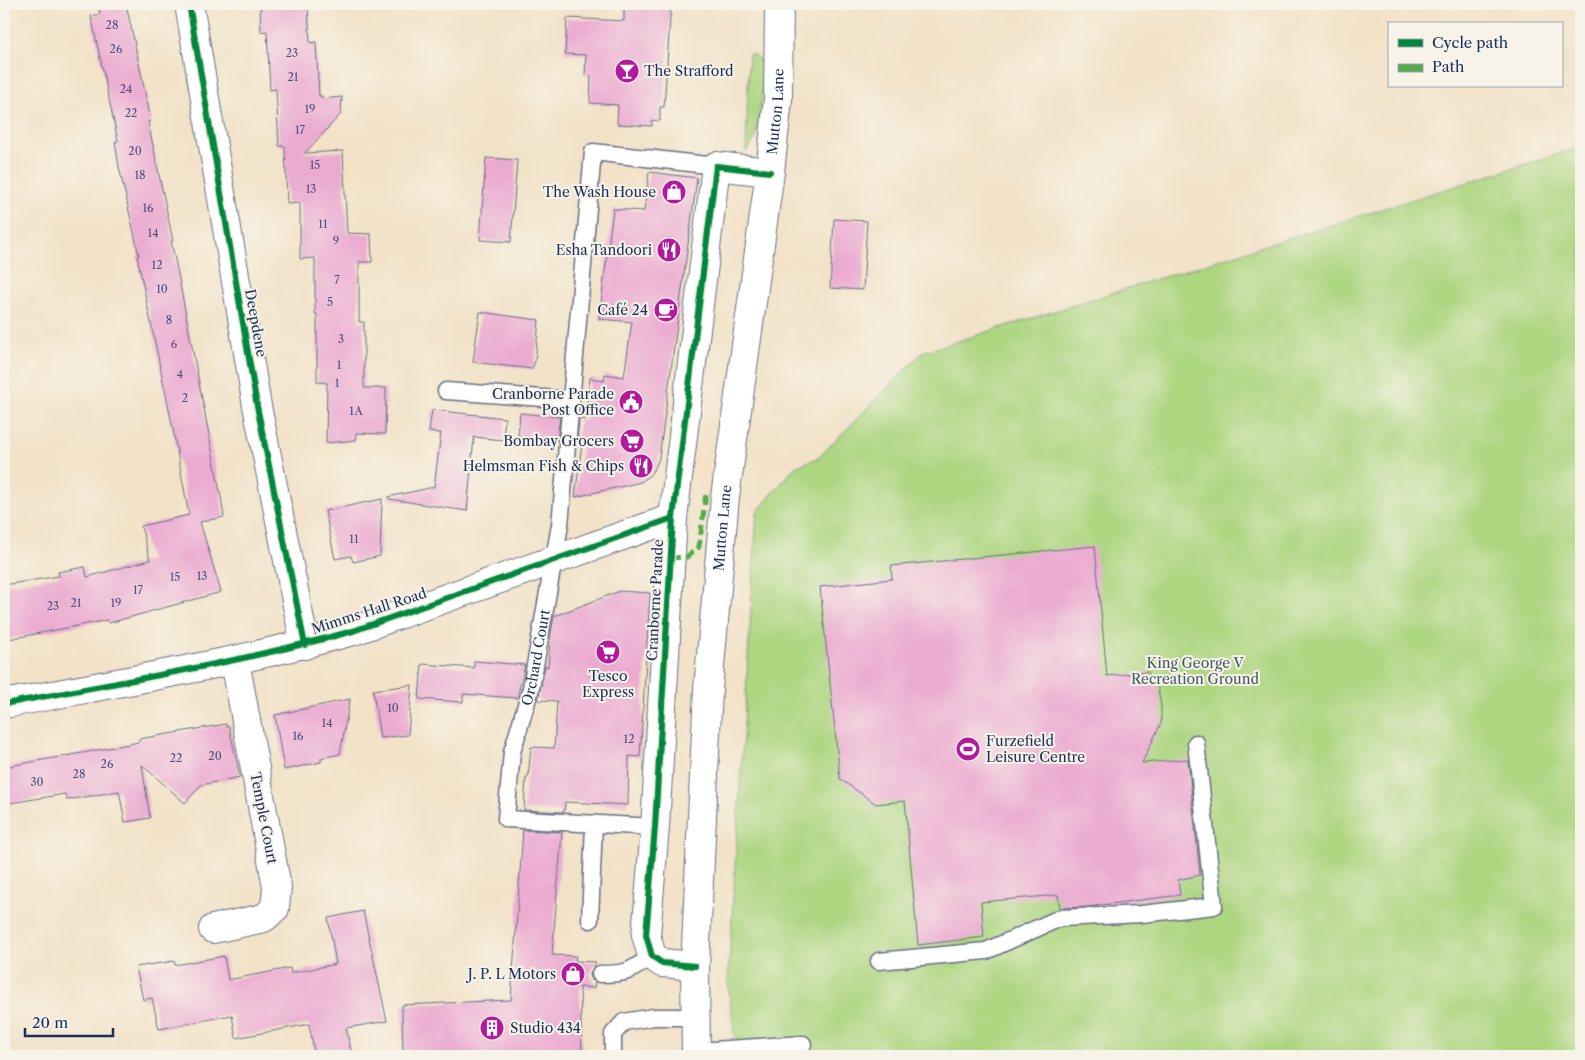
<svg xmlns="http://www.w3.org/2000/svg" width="1585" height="1060" font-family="'Libre Caslon Text',serif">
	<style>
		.green { fill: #add681; stroke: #648270 }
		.building { fill: #ebabd1 }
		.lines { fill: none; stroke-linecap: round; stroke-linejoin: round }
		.lane-casing { stroke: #666e83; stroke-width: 19 }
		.street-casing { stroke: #666e83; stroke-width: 30 }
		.secondary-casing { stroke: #666e83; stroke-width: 30 }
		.lane { stroke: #fff; stroke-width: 16 }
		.street { stroke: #fff; stroke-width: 28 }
		.secondary { stroke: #fff; stroke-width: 28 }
		.quiet { stroke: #52ab49; stroke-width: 5; stroke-dasharray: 10 5; stroke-linecap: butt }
		.cycleway-casing { stroke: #f7f3e8; stroke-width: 9 }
		.cycleway { stroke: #00873e; stroke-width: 6 }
		.labels { text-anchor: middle; stroke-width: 4; stroke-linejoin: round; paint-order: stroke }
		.number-label { font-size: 11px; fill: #4f4e7b }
		.poi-label { font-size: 14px; fill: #1b2f5e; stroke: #f7f3e8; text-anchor: end }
		.street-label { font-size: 14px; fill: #1b2f5e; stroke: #f7f3e8 }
		.park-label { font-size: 14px; fill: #405967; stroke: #f7f3e8 }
	</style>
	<rect width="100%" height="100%" fill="#f7f3e8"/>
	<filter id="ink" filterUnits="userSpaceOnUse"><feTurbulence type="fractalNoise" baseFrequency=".02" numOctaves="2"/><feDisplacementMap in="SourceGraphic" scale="10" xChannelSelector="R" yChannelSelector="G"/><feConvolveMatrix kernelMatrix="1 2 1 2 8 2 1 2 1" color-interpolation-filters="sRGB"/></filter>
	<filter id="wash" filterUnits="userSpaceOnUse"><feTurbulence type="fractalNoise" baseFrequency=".0096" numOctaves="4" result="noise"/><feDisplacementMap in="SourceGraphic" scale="20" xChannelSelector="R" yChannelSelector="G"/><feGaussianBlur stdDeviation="1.12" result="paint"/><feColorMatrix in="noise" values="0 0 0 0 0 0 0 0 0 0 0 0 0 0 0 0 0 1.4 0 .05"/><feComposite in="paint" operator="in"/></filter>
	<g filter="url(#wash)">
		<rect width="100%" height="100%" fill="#f2e2c7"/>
		<g class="green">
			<path d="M749,54C757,55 760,59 762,66C765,77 759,115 758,129L756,137L746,152Z"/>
			<polygon points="1581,147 1581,1056 737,1056 728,982 757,512 795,467 818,458 923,352"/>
		</g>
		<g id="blocks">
			<g class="building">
				<polygon points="98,4 126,4 141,73 151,121 148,122 173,241 171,241 178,274 221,497 224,517 200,522 221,592 109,623 108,620 4,640 4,585 59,576 58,572 85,567 87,577 150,560 141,526 189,515 170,414 137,256 139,256 132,224 119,167 115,142 118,141 91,16 100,14"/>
				<polygon points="260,4 308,4 310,43 316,42 319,96 322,96 322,99 342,97 341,114 305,153 343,151 347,233 371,234 372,262 359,262 359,322 364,322 364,388 386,388 385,434 356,433 356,440 326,443 327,383 317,382 317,314 315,314 315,258 300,259 300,203 287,204 285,146 279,146 276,89 270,90 267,31 261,32"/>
				<polygon points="624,4 671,4 664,107 660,107 660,121 652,120 652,126 617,124 618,105 590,103 591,76 585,75 586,55 565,54 567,18 624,21"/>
				<polygon points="486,158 517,160 511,242 480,240"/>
				<polygon points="649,172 697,178 659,458 655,468 649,476 641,482 575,497 582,444 577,443 579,419 585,420 590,378 604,381 605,374 624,377 632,322 599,319 613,209 644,211"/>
				<polygon points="834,219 867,221 863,290 830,288"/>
				<polygon points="480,312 539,320 535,361 532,369 473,362"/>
				<polygon points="432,410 505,418 503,440 474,437 467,511 389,499 388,497 434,487 441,433 429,432"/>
				<polygon points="520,413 560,417 557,441 518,436"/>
				<polygon points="382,499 380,556 353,562 351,556 335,559 325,511"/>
				<polygon points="1095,546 1107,676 1148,672 1158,688 1161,706 1161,723 1142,763 1188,759 1200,875 1178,880 1180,895 1086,907 1060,908 1058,895 981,902 984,937 918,945 905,801 876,804 840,779 820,587 892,579 891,566"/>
				<polygon points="620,591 650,593 640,757 629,756 628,805 565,802 564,812 524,810 526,778 528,778 531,747 554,748 557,701 538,700 545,666 548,667 550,640 554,616"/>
				<polygon points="474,661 525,665 517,698 463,694 463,702 419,699 422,664 474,668"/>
				<polygon points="412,685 408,735 380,738 373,690"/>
				<polygon points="350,699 340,754 321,758 321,762 284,770 275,715"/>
				<polygon points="226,724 226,727 229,726 240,777 201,785 185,803 142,765 150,818 125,822 119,791 67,800 65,794 4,804 4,767 93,751 139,742 139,739"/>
				<polygon points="523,830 562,832 552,955 576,956 575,961 596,962 590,974 591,979 595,982 594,988 580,987 582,1056 403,1056 402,1005 511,1000"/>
				<polygon points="363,911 387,1021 346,1028 352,1056 315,1056 309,1024 236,1038 232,1015 159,1029 152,998 143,1000 136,967 174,961 175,965 224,956 228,980 290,968 291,973 336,964 328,918"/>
			</g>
		</g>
	</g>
	<g filter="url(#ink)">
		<use href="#blocks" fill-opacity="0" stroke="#666e83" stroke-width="1"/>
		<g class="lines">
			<defs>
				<g id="lane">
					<polyline points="446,391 570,400"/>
					<path id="s1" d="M655,827L506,819L512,752L531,688L560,525L593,152L716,166"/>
					<polyline points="590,920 594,824"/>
					<polyline points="879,961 986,951 1060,918 1142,914 1214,906 1196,743"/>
					<path d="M600,974C628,974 629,972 652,956"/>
					<polyline points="696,1051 803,1044"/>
					<polyline points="613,1056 613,1034 624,1022 653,1017 696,1017"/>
				</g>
				<g id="street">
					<polyline points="189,4 257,406 305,645"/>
					<path d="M4,704C121,682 238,663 353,631L673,518"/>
					<polyline points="213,929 264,918 275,908 277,887 235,661"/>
					<polyline points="695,966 662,963 652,956 646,935 655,827 673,518 716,166 770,172"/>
				</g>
				<g id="secondary">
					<path id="s2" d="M696,1056L695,966L708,689L725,497L770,172L778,99L779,4"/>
				</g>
			</defs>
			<use href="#lane" class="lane-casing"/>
			<use href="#street" class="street-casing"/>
			<use href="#secondary" class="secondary-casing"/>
			<use href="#lane" class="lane"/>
			<use href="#street" class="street"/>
			<use href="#secondary" class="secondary"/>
			<polyline class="quiet" points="670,558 687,557 699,547 706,494"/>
			<defs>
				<g id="cycleway">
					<polyline points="189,4 257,406 305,645"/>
					<path d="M4,704C121,682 238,663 353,631L673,518"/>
					<polyline points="695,966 662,963 652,956 646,935 655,827 673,518 716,166 770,172"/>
				</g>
			</defs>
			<use href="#cycleway" class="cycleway-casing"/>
			<use href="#cycleway" class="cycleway"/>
		</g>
	</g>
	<defs>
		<symbol id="bar-disc" viewBox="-11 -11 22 22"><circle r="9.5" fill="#b5179e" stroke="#f7f3e8"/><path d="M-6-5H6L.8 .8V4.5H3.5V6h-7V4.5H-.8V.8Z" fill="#fff"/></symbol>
		<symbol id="shop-disc" viewBox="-11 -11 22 22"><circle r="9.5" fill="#b5179e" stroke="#f7f3e8"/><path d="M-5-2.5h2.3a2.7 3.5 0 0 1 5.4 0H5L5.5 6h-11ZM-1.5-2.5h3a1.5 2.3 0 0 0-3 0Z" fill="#fff"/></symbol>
		<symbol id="restaurant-disc" viewBox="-11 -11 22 22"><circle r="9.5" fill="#b5179e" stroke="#f7f3e8"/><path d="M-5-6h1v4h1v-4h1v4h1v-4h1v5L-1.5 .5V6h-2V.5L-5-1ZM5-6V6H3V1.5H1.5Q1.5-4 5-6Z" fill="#fff"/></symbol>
		<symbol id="cafe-disc" viewBox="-11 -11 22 22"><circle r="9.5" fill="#b5179e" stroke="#f7f3e8"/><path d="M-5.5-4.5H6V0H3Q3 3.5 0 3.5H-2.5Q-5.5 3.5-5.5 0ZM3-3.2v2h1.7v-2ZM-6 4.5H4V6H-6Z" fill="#fff"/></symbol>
		<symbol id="civic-disc" viewBox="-11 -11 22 22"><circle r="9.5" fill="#b5179e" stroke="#f7f3e8"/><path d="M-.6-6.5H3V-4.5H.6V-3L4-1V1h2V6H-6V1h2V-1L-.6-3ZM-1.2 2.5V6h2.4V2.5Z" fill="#fff"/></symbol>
		<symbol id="supermarket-disc" viewBox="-11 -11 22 22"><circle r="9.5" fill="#b5179e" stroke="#f7f3e8"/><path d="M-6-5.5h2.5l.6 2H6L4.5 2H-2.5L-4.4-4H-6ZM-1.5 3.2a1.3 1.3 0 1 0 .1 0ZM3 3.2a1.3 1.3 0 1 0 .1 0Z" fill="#fff"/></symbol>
		<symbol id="stadium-disc" viewBox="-11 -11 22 22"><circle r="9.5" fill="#b5179e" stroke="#f7f3e8"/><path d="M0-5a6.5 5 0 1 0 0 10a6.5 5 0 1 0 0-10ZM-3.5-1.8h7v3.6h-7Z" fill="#fff"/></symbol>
		<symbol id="building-disc" viewBox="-11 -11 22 22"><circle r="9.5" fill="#b5179e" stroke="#f7f3e8"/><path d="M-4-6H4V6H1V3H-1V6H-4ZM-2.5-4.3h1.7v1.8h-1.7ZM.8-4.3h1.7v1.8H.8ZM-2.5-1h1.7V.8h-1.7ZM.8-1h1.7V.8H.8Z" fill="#fff"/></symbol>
	</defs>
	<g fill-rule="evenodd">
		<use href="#bar-disc" x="613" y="57" width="28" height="28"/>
		<use href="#shop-disc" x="660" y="178" width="28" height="28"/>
		<use href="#restaurant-disc" x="655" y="236" width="28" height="28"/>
		<use href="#cafe-disc" x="652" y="296" width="28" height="28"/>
		<use href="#civic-disc" x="617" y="388" width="28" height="28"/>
		<use href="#supermarket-disc" x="618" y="427" width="28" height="28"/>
		<use href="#restaurant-disc" x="627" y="452" width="28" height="28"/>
		<use href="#supermarket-disc" x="594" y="638" width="28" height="28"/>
		<use href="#stadium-disc" x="954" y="735" width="28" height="28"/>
		<use href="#shop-disc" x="559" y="960" width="28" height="28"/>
		<use href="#building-disc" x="478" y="1014" width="28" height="28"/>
	</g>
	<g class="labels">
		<g class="number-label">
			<text x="112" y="29">28</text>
			<text x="116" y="53">26</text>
			<text x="292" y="57">23</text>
			<text x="293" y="81">21</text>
			<text x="126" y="93">24</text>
			<text x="310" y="113">19</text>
			<text x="131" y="117">22</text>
			<text x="300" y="134">17</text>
			<text x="135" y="155">20</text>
			<text x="315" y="169">15</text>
			<text x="140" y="179">18</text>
			<text x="311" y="193">13</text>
			<text x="148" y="212">16</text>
			<text x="323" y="228">11</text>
			<text x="153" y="237">14</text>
			<text x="336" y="245">9</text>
			<text x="157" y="269">12</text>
			<text x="337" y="284">7</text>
			<text x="162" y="293">10</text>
			<text x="330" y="306">5</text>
			<text x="169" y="324">8</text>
			<text x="341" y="343">3</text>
			<text x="174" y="348">6</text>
			<text x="339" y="369">1</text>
			<text x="180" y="378">4</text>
			<text x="337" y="387">1</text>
			<text x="185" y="402">2</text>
			<text x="356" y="415">1A</text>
			<text x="354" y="543">11</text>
			<text x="202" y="580">13</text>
			<text x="175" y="581">15</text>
			<text x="138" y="594">17</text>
			<text x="76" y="607">21</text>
			<text x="116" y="607">19</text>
			<text x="53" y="610">23</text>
			<text x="393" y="712">10</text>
			<text x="327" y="727">14</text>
			<text x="298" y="740">16</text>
			<text x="629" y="743">12</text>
			<text x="215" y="760">20</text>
			<text x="176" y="762">22</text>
			<text x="107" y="768">26</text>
			<text x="79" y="778">28</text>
			<text x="37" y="786">30</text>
		</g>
		<g class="poi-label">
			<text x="644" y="76" text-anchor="start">The Strafford</text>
			<text x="656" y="197">The Wash House</text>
			<text x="652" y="255">Esha Tandoori</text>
			<text x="648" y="315">Café 24</text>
			<text x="614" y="399">Cranborne Parade<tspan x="614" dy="16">Post Office</tspan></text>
			<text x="614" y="446">Bombay Grocers</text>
			<text x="624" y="471">Helmsman Fish &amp; Chips</text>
			<text x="608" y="681" text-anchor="middle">Tesco<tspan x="608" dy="16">Express</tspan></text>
			<text x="986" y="746" text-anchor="start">Furzefield<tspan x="986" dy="16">Leisure Centre</tspan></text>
			<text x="556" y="979">J. P. L Motors</text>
			<text x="510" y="1033" text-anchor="start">Studio 434</text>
		</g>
		<g class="street-label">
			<text dy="5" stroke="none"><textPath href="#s2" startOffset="949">Mutton Lane</textPath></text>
			<text transform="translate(256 323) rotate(80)" y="5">Deepdene</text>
			<text dy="5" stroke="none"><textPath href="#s2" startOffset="529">Mutton Lane</textPath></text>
			<text transform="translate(655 600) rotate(-87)" y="5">Cranborne Parade</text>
			<text transform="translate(369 611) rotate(-18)" y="5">Mimms Hall Road</text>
			<text dy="5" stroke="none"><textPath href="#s1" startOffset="314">Orchard Court</textPath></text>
			<text transform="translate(264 818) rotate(79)" y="5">Temple Court</text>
		</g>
		<g class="park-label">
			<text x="1195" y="668">King George V<tspan x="1195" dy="16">Recreation Ground</tspan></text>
		</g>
	</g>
	<rect width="1585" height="1060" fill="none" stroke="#f7f3e8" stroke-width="20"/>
	<rect x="1388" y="22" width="175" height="65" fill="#f7f3e8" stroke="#9fa5b1"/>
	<rect x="1398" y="39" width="25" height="8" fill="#00873e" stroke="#9fa5b1"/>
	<text x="1432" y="48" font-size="15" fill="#1b2f5e">Cycle path</text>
	<rect x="1398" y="64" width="25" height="8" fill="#52ab49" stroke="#9fa5b1"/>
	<text x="1432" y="72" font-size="15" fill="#1b2f5e">Path</text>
	<path d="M25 1028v8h88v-8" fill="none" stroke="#1b2f5e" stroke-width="2.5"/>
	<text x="32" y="1028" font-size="15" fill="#1b2f5e" stroke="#f7f3e8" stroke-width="4" paint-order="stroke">20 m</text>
</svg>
